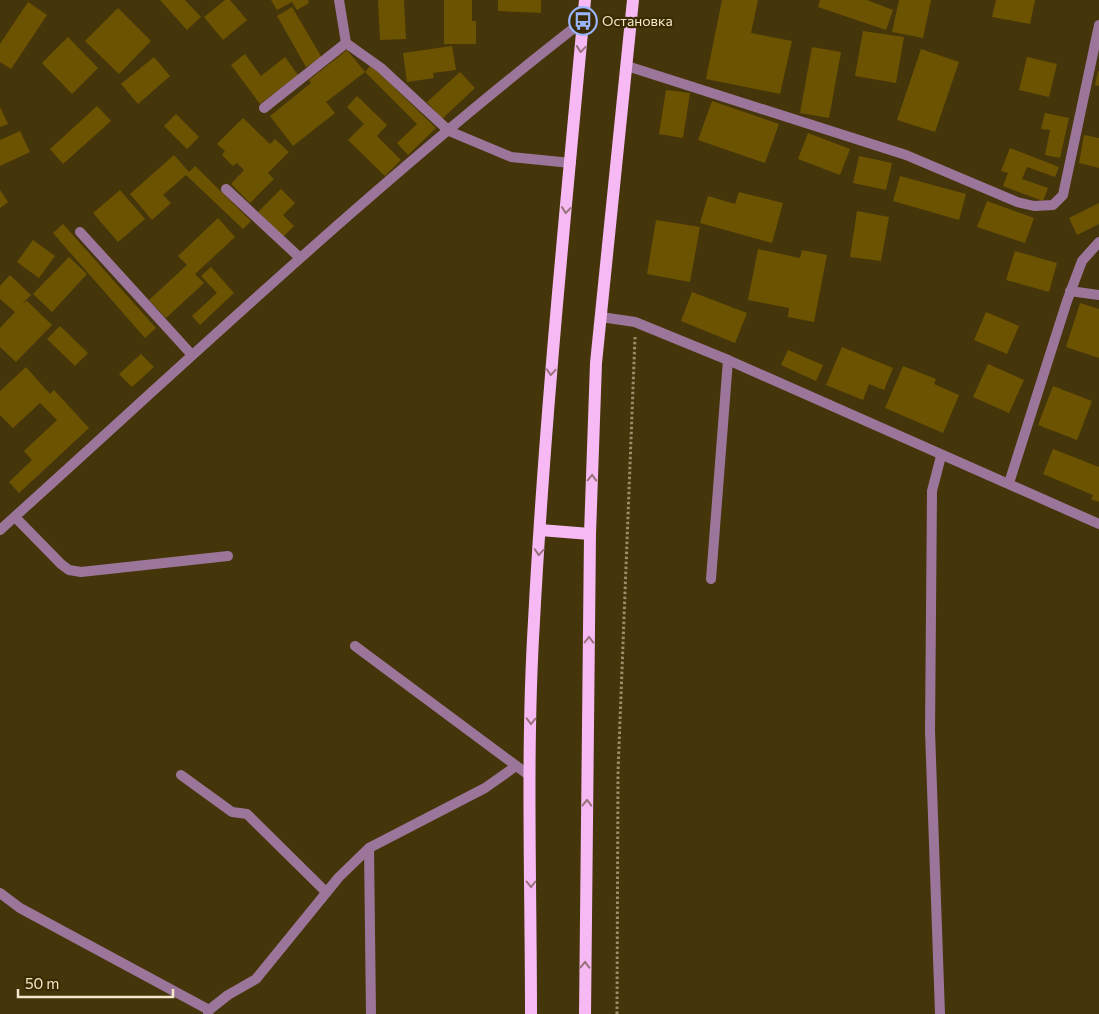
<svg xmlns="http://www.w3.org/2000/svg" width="1099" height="1014" font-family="Commissioner,sans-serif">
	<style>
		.building { fill: #6c5302 }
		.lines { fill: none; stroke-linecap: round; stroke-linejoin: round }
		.path { stroke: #9c8f6b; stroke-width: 3; stroke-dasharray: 2.5 2.5; stroke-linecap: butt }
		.service { stroke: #9c769a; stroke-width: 10 }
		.minor { stroke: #9c769a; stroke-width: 10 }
		.tertiary { stroke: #9c769a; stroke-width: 10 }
		.primary { stroke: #f7b9f4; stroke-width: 12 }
		.oneway { stroke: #98727a }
		.labels { text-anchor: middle; stroke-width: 4.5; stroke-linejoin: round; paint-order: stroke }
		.poi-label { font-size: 14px; fill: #f3e8cc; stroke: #3a2b00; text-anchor: start }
	</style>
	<rect width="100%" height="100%" fill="#45350a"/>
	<g class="building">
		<polygon points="160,0 185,0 201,17 187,30"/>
		<polygon points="225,0 230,0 247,20 223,40 204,17"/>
		<polygon points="271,0 308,0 309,3 297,10 292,2 277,10"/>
		<polygon points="378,0 404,0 406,39 380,40"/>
		<polygon points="444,0 472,0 472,21 476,21 476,44 444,44"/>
		<polygon points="498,0 541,0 541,13 498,11"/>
		<polygon points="722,0 758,0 751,33 792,41 780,94 706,79"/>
		<polygon points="820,0 867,0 893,10 886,30 818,7"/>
		<polygon points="899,0 931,0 923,38 892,32"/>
		<polygon points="996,0 1035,0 1030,24 992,17"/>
		<polygon points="28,2 47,15 11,69 0,62 0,44"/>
		<polygon points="292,7 322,58 306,67 277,16"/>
		<polygon points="118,8 151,41 119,74 85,41"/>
		<polygon points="863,31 904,37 896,83 855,76"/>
		<polygon points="68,37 98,68 72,94 42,63"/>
		<polygon points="452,46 456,70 433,73 434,78 407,82 403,53"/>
		<polygon points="812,47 841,52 829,118 800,113"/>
		<polygon points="921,49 959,62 935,132 897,120"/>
		<polygon points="347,50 365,72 371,65 436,128 408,155 397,143 417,124 365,72 326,102 335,113 293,146 270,116 311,83 309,80"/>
		<polygon points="245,54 261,76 285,57 298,75 260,104 231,65"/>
		<polygon points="154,57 170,76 138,104 121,84"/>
		<polygon points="1027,57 1057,64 1049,97 1019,90"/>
		<polygon points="1098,71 1099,71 1099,86 1095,85"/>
		<polygon points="460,72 475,88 442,119 427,102"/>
		<polygon points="666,90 690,93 683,138 659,134"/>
		<polygon points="357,96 387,125 377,136 401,160 385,176 348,140 364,124 347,107"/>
		<polygon points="712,101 779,124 765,163 698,140"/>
		<polygon points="97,106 111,121 63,164 50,149"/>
		<polygon points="0,107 8,124 0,127"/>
		<polygon points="1045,113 1069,118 1060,158 1045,155 1050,130 1041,129"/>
		<polygon points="176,114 199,137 187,149 164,126"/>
		<polygon points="243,118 270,144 275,139 289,152 268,173 274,179 250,203 231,184 244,170 237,163 233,166 222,155 225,151 217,144"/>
		<polygon points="20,131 30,152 0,166 0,140"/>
		<polygon points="808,133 850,149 840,175 798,159"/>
		<polygon points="1084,135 1099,138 1099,168 1079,163"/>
		<polygon points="1010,148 1059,167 1055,177 1027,167 1022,179 1048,188 1043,201 1003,186 1008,173 1001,171"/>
		<polygon points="174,155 189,172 195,166 251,221 243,229 186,175 163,195 171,203 152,220 130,194"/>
		<polygon points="859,156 892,163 886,190 853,183"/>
		<polygon points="900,176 966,194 959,220 893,201"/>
		<polygon points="281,189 295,203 283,215 294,226 283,237 258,212"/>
		<polygon points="0,190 8,202 0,208"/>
		<polygon points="120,190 145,219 118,242 93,213"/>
		<polygon points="739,192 783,203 772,243 700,223 708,196 735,204"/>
		<polygon points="987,201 1034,218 1025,243 977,227"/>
		<polygon points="1099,203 1099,224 1077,235 1069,218"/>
		<polygon points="857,211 889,217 881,261 850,257"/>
		<polygon points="218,218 235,237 195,274 204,283 166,318 149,300 187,265 178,256"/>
		<polygon points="656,220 700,227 690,282 647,274"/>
		<polygon points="63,224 156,328 145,338 53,233"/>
		<polygon points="33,240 55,256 39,278 17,262"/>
		<polygon points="758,249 800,258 802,250 827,255 814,322 788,317 789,308 748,300"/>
		<polygon points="1015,251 1057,263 1049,292 1006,280"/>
		<polygon points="69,257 87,274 52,312 33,294"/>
		<polygon points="211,267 234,293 200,325 192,316 217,293 201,276"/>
		<polygon points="10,275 31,295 22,304 27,301 52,325 16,362 0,347 0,328 15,312 0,299 0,286"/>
		<polygon points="692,292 747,313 735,343 681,321"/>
		<polygon points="1080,303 1099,309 1099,358 1066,347"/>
		<polygon points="986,312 1019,326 1007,354 974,340"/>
		<polygon points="60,326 88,353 75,366 47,339"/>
		<polygon points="842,347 893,368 884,390 869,384 863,400 826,385"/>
		<polygon points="788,350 823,365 816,381 781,365"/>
		<polygon points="141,354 154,367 132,387 119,374"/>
		<polygon points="988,364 1024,380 1009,413 973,397"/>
		<polygon points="903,366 936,379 934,384 959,395 943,433 885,408"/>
		<polygon points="26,367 50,394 54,390 89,428 19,493 9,482 32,460 24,451 57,420 40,403 13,428 0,415 0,391"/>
		<polygon points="1053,386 1092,401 1077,440 1038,425"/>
		<polygon points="1053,449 1099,467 1099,502 1091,499 1093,495 1043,474"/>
	</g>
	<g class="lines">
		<polyline class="path" points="617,1014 618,772 635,337"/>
		<g class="service">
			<polyline points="339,0 346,43 381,68 449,131 511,157 571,163"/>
			<polyline points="264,108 346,43"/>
			<polyline points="226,189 299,257"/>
			<polyline points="80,232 192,355"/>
			<path d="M0,530C192,357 379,179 583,21"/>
			<polyline points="711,579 728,360"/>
			<polyline points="181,775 232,812 247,814 326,892"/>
		</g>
		<g class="minor">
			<polyline points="627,66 906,155 1017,202 1034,206 1053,205 1063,195 1099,25"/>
			<polyline points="1070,291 1099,295"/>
			<polyline points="1009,483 1067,301 1082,261 1099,242"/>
			<polyline points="15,517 61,564 69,570 81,572 228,556"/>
			<polyline points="355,646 530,776"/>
			<polyline points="369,848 371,1014"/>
			<polyline points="0,893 20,908 209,1010"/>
			<polyline points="208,1014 209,1010 228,995 256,979 339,877 369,848 485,788 516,766"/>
			<polyline points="940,1014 930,731 932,491 941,456"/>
		</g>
		<polyline class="tertiary" points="601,317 635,322 728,360 1099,524"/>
		<g class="primary">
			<polyline points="540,530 590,534"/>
			<path d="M531,1014C531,883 526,751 534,621C545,413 566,207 585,0"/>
			<polyline points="585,1014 590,534 596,363 633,0"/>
		</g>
	</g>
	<defs><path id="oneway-chevron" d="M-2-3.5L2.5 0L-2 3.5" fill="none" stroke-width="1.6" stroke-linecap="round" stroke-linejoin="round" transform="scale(1.25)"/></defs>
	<g class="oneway">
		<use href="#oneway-chevron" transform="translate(581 49) rotate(95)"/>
		<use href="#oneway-chevron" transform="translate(566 210) rotate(96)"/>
		<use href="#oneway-chevron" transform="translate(551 372) rotate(94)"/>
		<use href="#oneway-chevron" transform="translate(592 478) rotate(-88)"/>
		<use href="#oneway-chevron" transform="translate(539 552) rotate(94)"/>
		<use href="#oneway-chevron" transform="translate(589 640) rotate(-89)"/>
		<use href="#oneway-chevron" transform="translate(531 721) rotate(91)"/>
		<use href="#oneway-chevron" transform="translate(587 803) rotate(-89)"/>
		<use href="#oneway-chevron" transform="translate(531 884) rotate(90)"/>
		<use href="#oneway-chevron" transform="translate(585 965) rotate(-89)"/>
	</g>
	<defs>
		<symbol id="bus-ring" viewBox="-11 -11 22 22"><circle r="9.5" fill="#3a2b00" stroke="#9ab5fd" stroke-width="1.5"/><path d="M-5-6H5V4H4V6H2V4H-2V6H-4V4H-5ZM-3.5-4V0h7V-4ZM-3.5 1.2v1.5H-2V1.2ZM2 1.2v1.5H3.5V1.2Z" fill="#9ab5fd"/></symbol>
	</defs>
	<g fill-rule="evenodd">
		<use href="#bus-ring" x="567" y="5" width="32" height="32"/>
	</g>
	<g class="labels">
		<g class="poi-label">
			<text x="602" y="26">Остановка</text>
		</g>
	</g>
	<path d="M18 989v8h155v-8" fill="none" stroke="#f3e8cc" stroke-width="2.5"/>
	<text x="25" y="989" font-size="15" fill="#f3e8cc" stroke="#3a2b00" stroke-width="4" paint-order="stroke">50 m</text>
</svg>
